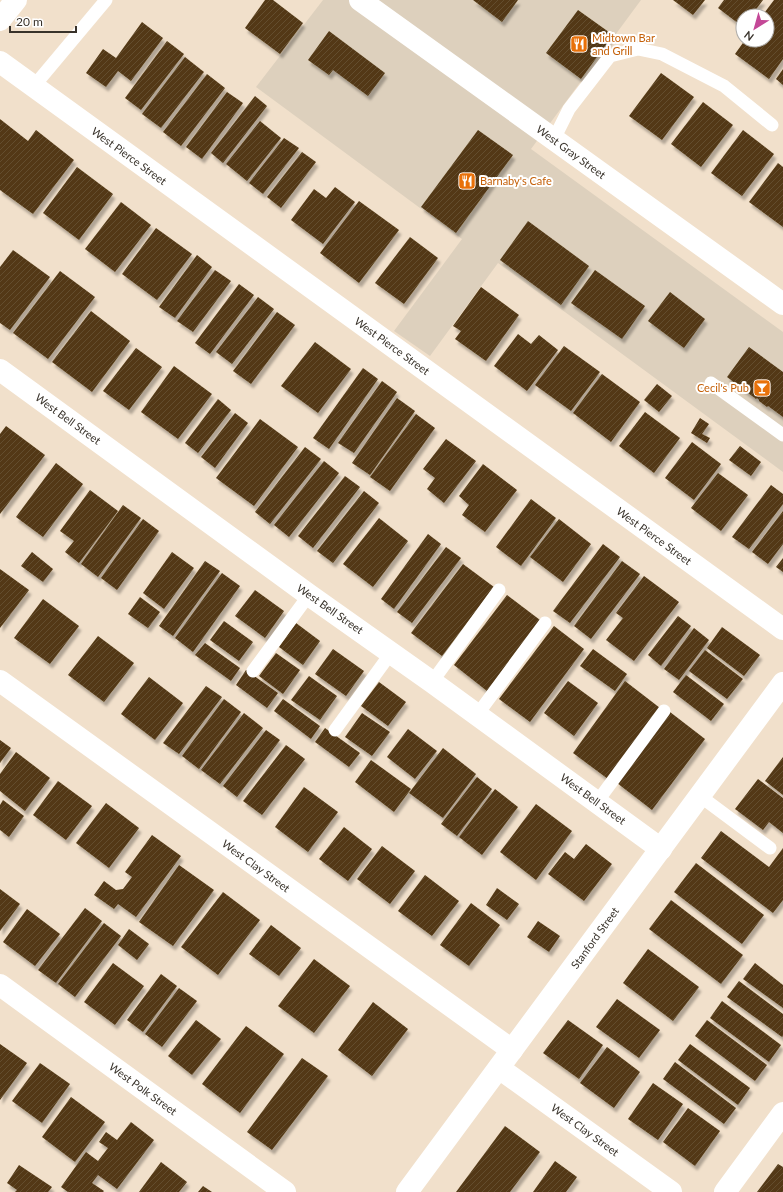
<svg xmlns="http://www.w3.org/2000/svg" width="783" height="1192" font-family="Lato,sans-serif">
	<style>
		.commercial { fill: #ddd0bd }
		.building { fill: url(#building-hatch); filter: url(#shadow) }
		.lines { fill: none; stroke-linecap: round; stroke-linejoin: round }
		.service { stroke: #fff; stroke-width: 13 }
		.minor { stroke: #fff; stroke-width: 22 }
		.tertiary { stroke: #fff; stroke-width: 22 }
		.secondary { stroke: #fff; stroke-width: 22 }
		.labels { text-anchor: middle; stroke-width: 4; stroke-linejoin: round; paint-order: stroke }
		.food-label { font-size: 11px; fill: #c56008; stroke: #fff; text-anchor: start }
		.street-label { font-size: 11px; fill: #38322a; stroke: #fff }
	</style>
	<defs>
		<pattern id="building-hatch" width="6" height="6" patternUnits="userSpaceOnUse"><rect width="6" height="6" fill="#533914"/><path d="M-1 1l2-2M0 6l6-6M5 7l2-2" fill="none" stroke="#644e2e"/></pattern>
		<filter id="shadow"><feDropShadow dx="2.5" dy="4.5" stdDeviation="1" flood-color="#0004"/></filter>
	</defs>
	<rect width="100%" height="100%" fill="#f1e0cb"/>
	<polygon class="commercial" points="323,0 641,0 531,149 783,332 783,472 498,263 430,356 394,331 462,239 256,87"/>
	<g class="building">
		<polygon points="265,0 273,0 303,23 280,54 245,28"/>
		<polygon points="473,0 518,0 502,22"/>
		<polygon points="673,0 705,0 693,15"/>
		<polygon points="724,0 763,0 751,16 743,16 743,27 718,8"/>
		<polygon points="774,0 783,0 783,59 769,79 735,54 745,40 767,40 767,16 762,16"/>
		<polygon points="578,10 613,35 581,79 546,53"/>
		<polygon points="142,22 163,38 131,81 118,71 106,87 86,73 103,49 116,58"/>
		<polygon points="329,31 385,73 368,96 333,70 329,75 308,60"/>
		<polygon points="167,41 184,54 141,110 125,98"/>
		<polygon points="185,57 204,72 161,128 142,114"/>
		<polygon points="783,69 783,85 776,79"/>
		<polygon points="661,73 694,97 662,140 629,116"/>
		<polygon points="207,74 225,88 181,146 163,132"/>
		<polygon points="227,92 243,103 202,159 186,147"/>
		<polygon points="255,96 267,106 223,163 211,153"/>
		<polygon points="703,102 733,125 701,167 671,144"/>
		<polygon points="0,119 28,141 36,130 74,160 33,214 0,190"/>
		<polygon points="260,121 281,138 247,181 226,164"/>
		<polygon points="478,130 513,155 456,233 421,207"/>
		<polygon points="743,130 774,154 742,196 711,173"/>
		<polygon points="284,138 299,148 263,194 249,183"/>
		<polygon points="302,152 316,162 281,208 267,197"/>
		<polygon points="778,163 783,167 783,227 749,202"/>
		<polygon points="77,167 113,194 79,240 43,213"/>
		<polygon points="335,187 355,202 323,244 291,220 314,189 326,198"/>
		<polygon points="359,201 399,230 359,283 320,253"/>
		<polygon points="121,202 151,225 115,272 85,249"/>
		<polygon points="528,221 589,266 561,305 500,260"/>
		<polygon points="156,228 192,254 157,300 122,274"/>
		<polygon points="410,237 438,258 404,304 375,283"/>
		<polygon points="13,250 50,277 10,330 0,323 0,267"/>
		<polygon points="197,255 212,267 175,318 159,307"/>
		<polygon points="215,270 231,281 193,332 177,321"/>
		<polygon points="595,270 645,306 622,339 571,303"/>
		<polygon points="60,271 95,297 48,359 13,333"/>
		<polygon points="239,284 254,295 210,354 195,343"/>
		<polygon points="481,287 519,315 486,361 455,339 461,331 453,326"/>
		<polygon points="670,292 705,319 684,348 648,321"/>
		<polygon points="258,297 274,309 232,364 216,352"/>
		<polygon points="91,311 130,341 92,392 52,362"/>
		<polygon points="277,312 295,325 251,384 233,371"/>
		<polygon points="518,334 531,344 539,335 558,350 527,391 494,366"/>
		<polygon points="315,342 351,369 318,413 281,386"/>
		<polygon points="564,346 600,372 571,411 535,385"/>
		<polygon points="749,347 783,372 783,417 768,406 767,407 759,401 759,400 757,398 756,399 727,377"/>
		<polygon points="136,348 162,367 129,410 103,391"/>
		<polygon points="174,366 212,394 178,439 141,412"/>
		<polygon points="363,368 378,379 329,449 313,438"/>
		<polygon points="602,374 640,402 611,442 573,413"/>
		<polygon points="382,381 397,392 354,453 338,443"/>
		<polygon points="657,384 672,396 659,412 644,400"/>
		<polygon points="397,398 415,411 370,475 352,463"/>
		<polygon points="218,399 231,410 198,453 185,443"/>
		<polygon points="645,412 680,438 654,473 619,446"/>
		<polygon points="235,413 248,423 215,468 201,457"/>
		<polygon points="416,414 435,428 390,491 370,477"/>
		<polygon points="700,418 709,424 702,434 710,438 707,443 691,433"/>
		<polygon points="260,419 298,447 254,506 216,478"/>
		<polygon points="6,426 45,455 0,514 0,434"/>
		<polygon points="446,439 476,461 444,503 427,489 435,478 423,469"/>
		<polygon points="692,442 721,464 694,500 665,478"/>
		<polygon points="740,446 761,462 751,476 729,460"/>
		<polygon points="305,447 321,459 270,524 255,512"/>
		<polygon points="324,461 339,473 289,537 274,525"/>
		<polygon points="56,463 83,484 43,537 16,517"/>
		<polygon points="483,464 517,490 485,532 462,515 469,505 459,496"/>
		<polygon points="718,473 748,495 721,531 691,508"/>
		<polygon points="345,476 360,487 313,548 298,536"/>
		<polygon points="771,485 783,494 783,504 749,549 732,537"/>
		<polygon points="90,490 118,511 79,563 65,552 74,541 60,531"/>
		<polygon points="364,491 379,503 333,563 317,551"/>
		<polygon points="531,499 556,518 521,566 496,547"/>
		<polygon points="123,505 141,518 98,577 81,564"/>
		<polygon points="783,511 783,544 768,564 752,552"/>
		<polygon points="379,518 408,541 373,587 343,564"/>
		<polygon points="143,519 159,531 117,590 101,578"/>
		<polygon points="559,519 591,544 563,582 530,557"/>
		<polygon points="428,534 441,544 394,609 381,599"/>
		<polygon points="603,544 620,557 570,623 553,611"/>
		<polygon points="446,547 461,558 412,623 397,612"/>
		<polygon points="32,552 53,569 43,582 21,566"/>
		<polygon points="172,552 194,568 164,609 143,593"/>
		<polygon points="783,558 783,572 776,567"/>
		<polygon points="205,561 220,571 173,636 159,626"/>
		<polygon points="622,561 640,574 591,639 574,626"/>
		<polygon points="463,564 494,587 442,656 411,633"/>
		<polygon points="0,569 29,590 0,628"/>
		<polygon points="222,573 240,586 193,652 175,638"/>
		<polygon points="644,576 679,602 634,661 606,640 623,618 616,613"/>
		<polygon points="255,590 284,611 265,638 235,616"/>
		<polygon points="507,595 540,620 487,691 454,665"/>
		<polygon points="140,597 160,612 148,628 128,614"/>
		<polygon points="43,599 79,626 50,664 14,638"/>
		<polygon points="678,616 691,626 661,666 648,655"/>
		<polygon points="224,621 253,642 239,661 210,640"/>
		<polygon points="296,623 320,641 303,665 279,647"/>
		<polygon points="554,626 584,649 530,722 499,699"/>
		<polygon points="722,627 760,655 744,676 707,648"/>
		<polygon points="694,628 709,640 679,680 664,669"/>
		<polygon points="98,636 134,663 104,702 68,675"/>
		<polygon points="205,643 240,668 231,681 195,655"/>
		<polygon points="333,649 364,671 346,696 315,674"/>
		<polygon points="593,649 627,674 615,691 580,666"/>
		<polygon points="705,650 743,679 727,699 689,671"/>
		<polygon points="276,653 300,670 283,694 259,676"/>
		<polygon points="246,670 278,693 267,708 236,685"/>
		<polygon points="686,675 724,704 711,721 673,692"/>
		<polygon points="309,676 337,696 320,720 291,700"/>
		<polygon points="149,677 183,703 155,740 121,714"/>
		<polygon points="568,681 598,703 574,736 544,713"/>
		<polygon points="625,681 660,708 608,779 573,753"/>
		<polygon points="379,682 406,702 388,726 361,706"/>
		<polygon points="206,686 222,697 179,754 163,743"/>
		<polygon points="224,699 241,712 199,769 182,756"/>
		<polygon points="283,699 320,726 311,739 274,711"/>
		<polygon points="670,712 705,739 652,810 617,783"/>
		<polygon points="244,713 263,728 220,784 201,770"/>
		<polygon points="362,713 390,732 372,756 345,737"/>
		<polygon points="325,728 360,753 349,767 315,742"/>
		<polygon points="408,729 437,751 415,779 387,757"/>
		<polygon points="266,730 280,740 237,797 223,786"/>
		<polygon points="0,740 11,748 0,763"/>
		<polygon points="286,745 305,759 262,815 243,801"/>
		<polygon points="443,748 476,774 443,818 409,793"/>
		<polygon points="16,752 50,778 25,811 0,791 0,774"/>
		<polygon points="783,757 783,795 765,781"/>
		<polygon points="371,760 411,789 394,812 355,782"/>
		<polygon points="477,777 492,789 457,836 441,824"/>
		<polygon points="758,779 783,798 783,833 769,822 763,830 735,809"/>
		<polygon points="58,781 92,806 66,840 33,815"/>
		<polygon points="304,787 338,812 308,852 275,827"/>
		<polygon points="495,789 518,807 482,855 459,837"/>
		<polygon points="3,800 24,816 9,837 0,830 0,805"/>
		<polygon points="106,803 139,828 109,868 76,843"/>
		<polygon points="536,804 572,831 536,880 500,852"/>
		<polygon points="344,827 372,849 348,881 319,859"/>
		<polygon points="721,831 769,867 783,848 783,900 773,913 701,858"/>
		<polygon points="152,835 181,856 136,917 118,904 114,909 94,895 104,881 116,890 123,889 132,877 125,872"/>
		<polygon points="586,844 612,864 584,901 548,874 565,852 574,859"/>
		<polygon points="382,846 415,871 390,904 357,879"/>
		<polygon points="696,863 764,915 742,944 674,892"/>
		<polygon points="179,865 214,890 173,946 139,922"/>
		<polygon points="425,875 459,901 432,936 398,911"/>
		<polygon points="497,888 519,904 507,920 486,905"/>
		<polygon points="0,889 20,904 0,931"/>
		<polygon points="223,892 260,920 218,975 181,947"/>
		<polygon points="671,900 743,955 721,984 649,929"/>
		<polygon points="471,903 500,925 469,966 440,945"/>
		<polygon points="85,908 102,921 56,983 38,970"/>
		<polygon points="27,909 60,934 35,966 3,942"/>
		<polygon points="538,921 560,936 549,952 527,937"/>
		<polygon points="104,923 121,936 75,997 58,984"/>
		<polygon points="271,925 301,948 279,976 249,954"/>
		<polygon points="129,929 149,944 137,960 118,945"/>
		<polygon points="648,949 699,987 673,1021 623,983"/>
		<polygon points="314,959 350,986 314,1033 278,1006"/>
		<polygon points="113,963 144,986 115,1025 84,1002"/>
		<polygon points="755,963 783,985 783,1008 743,979"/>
		<polygon points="161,974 177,986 143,1032 127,1020"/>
		<polygon points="739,981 783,1014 783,1036 782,1037 727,997"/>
		<polygon points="179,988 197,1001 162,1047 145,1034"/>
		<polygon points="617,999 660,1030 639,1058 596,1027"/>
		<polygon points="722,1001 781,1045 769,1062 710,1018"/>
		<polygon points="373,1002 408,1029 372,1076 338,1050"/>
		<polygon points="196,1020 221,1039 192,1075 168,1056"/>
		<polygon points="568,1020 603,1045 579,1079 543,1053"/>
		<polygon points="707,1020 767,1065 755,1081 695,1036"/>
		<polygon points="246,1026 284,1054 240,1113 202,1084"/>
		<polygon points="0,1044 27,1063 0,1100"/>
		<polygon points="690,1044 750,1088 738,1105 678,1060"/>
		<polygon points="607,1047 640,1072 614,1108 580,1083"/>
		<polygon points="302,1058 328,1076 272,1150 247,1132"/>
		<polygon points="675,1062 736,1108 724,1124 663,1079"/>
		<polygon points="40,1063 70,1084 42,1123 12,1101"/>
		<polygon points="653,1083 683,1104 658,1140 628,1119"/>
		<polygon points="71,1097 105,1122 75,1162 42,1137"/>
		<polygon points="688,1108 720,1131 695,1166 663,1142"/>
		<polygon points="131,1122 154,1140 117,1189 98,1175 92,1183 104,1191 103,1192 68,1192 61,1187 86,1152 98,1161 108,1148 99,1142 106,1132 117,1140"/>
		<polygon points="505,1126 540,1152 510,1192 456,1192"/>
		<polygon points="555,1161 577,1177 566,1192 533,1192"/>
		<polygon points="161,1162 187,1182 179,1192 139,1192"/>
		<polygon points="778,1164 783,1167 783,1192 757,1192"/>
		<polygon points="19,1165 52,1187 48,1192 15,1192 17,1190 7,1183"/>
		<polygon points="203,1186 212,1192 198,1192"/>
	</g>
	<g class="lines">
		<g class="service">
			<polyline points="34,86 106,0"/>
			<polyline points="554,139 569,109 610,56 638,49 662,54 724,86 772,125"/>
			<polyline points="711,383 783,435"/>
			<polyline points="253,671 309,595"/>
			<polyline points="432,682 499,590"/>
			<polyline points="477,715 545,623"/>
			<polyline points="335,730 391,653"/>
			<polyline points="700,796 770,848"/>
			<polyline points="597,802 664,711"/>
		</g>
		<g class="minor">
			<polyline points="0,62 783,629"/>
			<polyline points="0,370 309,595 432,682 661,849"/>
			<polyline points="0,681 512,1050"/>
			<polyline points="0,985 285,1192"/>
			<polyline points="499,1068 671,1192"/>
			<polyline points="407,1192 783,683"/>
			<polyline points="725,1192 783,1113"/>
		</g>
		<polyline class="tertiary" points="0,20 16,0"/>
		<polyline class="secondary" points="360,0 783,304"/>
	</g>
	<defs>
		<symbol id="restaurant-square" viewBox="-11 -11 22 22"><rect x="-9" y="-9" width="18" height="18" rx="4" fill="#e8710a" stroke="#fff"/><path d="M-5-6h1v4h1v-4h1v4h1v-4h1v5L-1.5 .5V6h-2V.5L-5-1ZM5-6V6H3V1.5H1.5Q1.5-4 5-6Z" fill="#fff"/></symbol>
		<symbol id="bar-square" viewBox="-11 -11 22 22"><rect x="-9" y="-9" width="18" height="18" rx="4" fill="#e8710a" stroke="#fff"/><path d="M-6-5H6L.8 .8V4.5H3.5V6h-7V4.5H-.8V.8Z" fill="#fff"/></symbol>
	</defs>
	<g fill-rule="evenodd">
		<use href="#restaurant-square" x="569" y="34" width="20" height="20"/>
		<use href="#restaurant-square" x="457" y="171" width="20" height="20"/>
		<use href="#bar-square" x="752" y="378" width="20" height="20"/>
	</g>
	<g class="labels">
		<g class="food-label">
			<text x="592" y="42">Midtown Bar<tspan x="592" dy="13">and Grill</tspan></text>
			<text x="480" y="185">Barnaby's Cafe</text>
			<text x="749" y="392" text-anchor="end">Cecil's Pub</text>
		</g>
		<g class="street-label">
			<text transform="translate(571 152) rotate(36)" y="4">West Gray Street</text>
			<text transform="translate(129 156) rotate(36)" y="4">West Pierce Street</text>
			<text transform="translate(392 346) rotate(36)" y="4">West Pierce Street</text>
			<text transform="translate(68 419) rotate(36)" y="4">West Bell Street</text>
			<text transform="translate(654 536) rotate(36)" y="4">West Pierce Street</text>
			<text transform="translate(330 609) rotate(35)" y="4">West Bell Street</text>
			<text transform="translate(593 799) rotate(36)" y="4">West Bell Street</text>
			<text transform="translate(256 866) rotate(36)" y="4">West Clay Street</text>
			<text transform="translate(595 938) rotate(-54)" y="4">Stanford Street</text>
			<text transform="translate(143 1089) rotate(36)" y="4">West Polk Street</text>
			<text transform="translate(585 1130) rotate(36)" y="4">West Clay Street</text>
		</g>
	</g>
	<g transform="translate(755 28) rotate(217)"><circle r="19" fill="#ffffff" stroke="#afadaa"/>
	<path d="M0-3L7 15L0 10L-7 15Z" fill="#c44897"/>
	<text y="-6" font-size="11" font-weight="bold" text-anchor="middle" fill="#38322a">N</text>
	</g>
	<path d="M10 26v6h66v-6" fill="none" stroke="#38322a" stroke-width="2"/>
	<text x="16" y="26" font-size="12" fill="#38322a" stroke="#ffffff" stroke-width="3" paint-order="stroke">20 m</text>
</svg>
